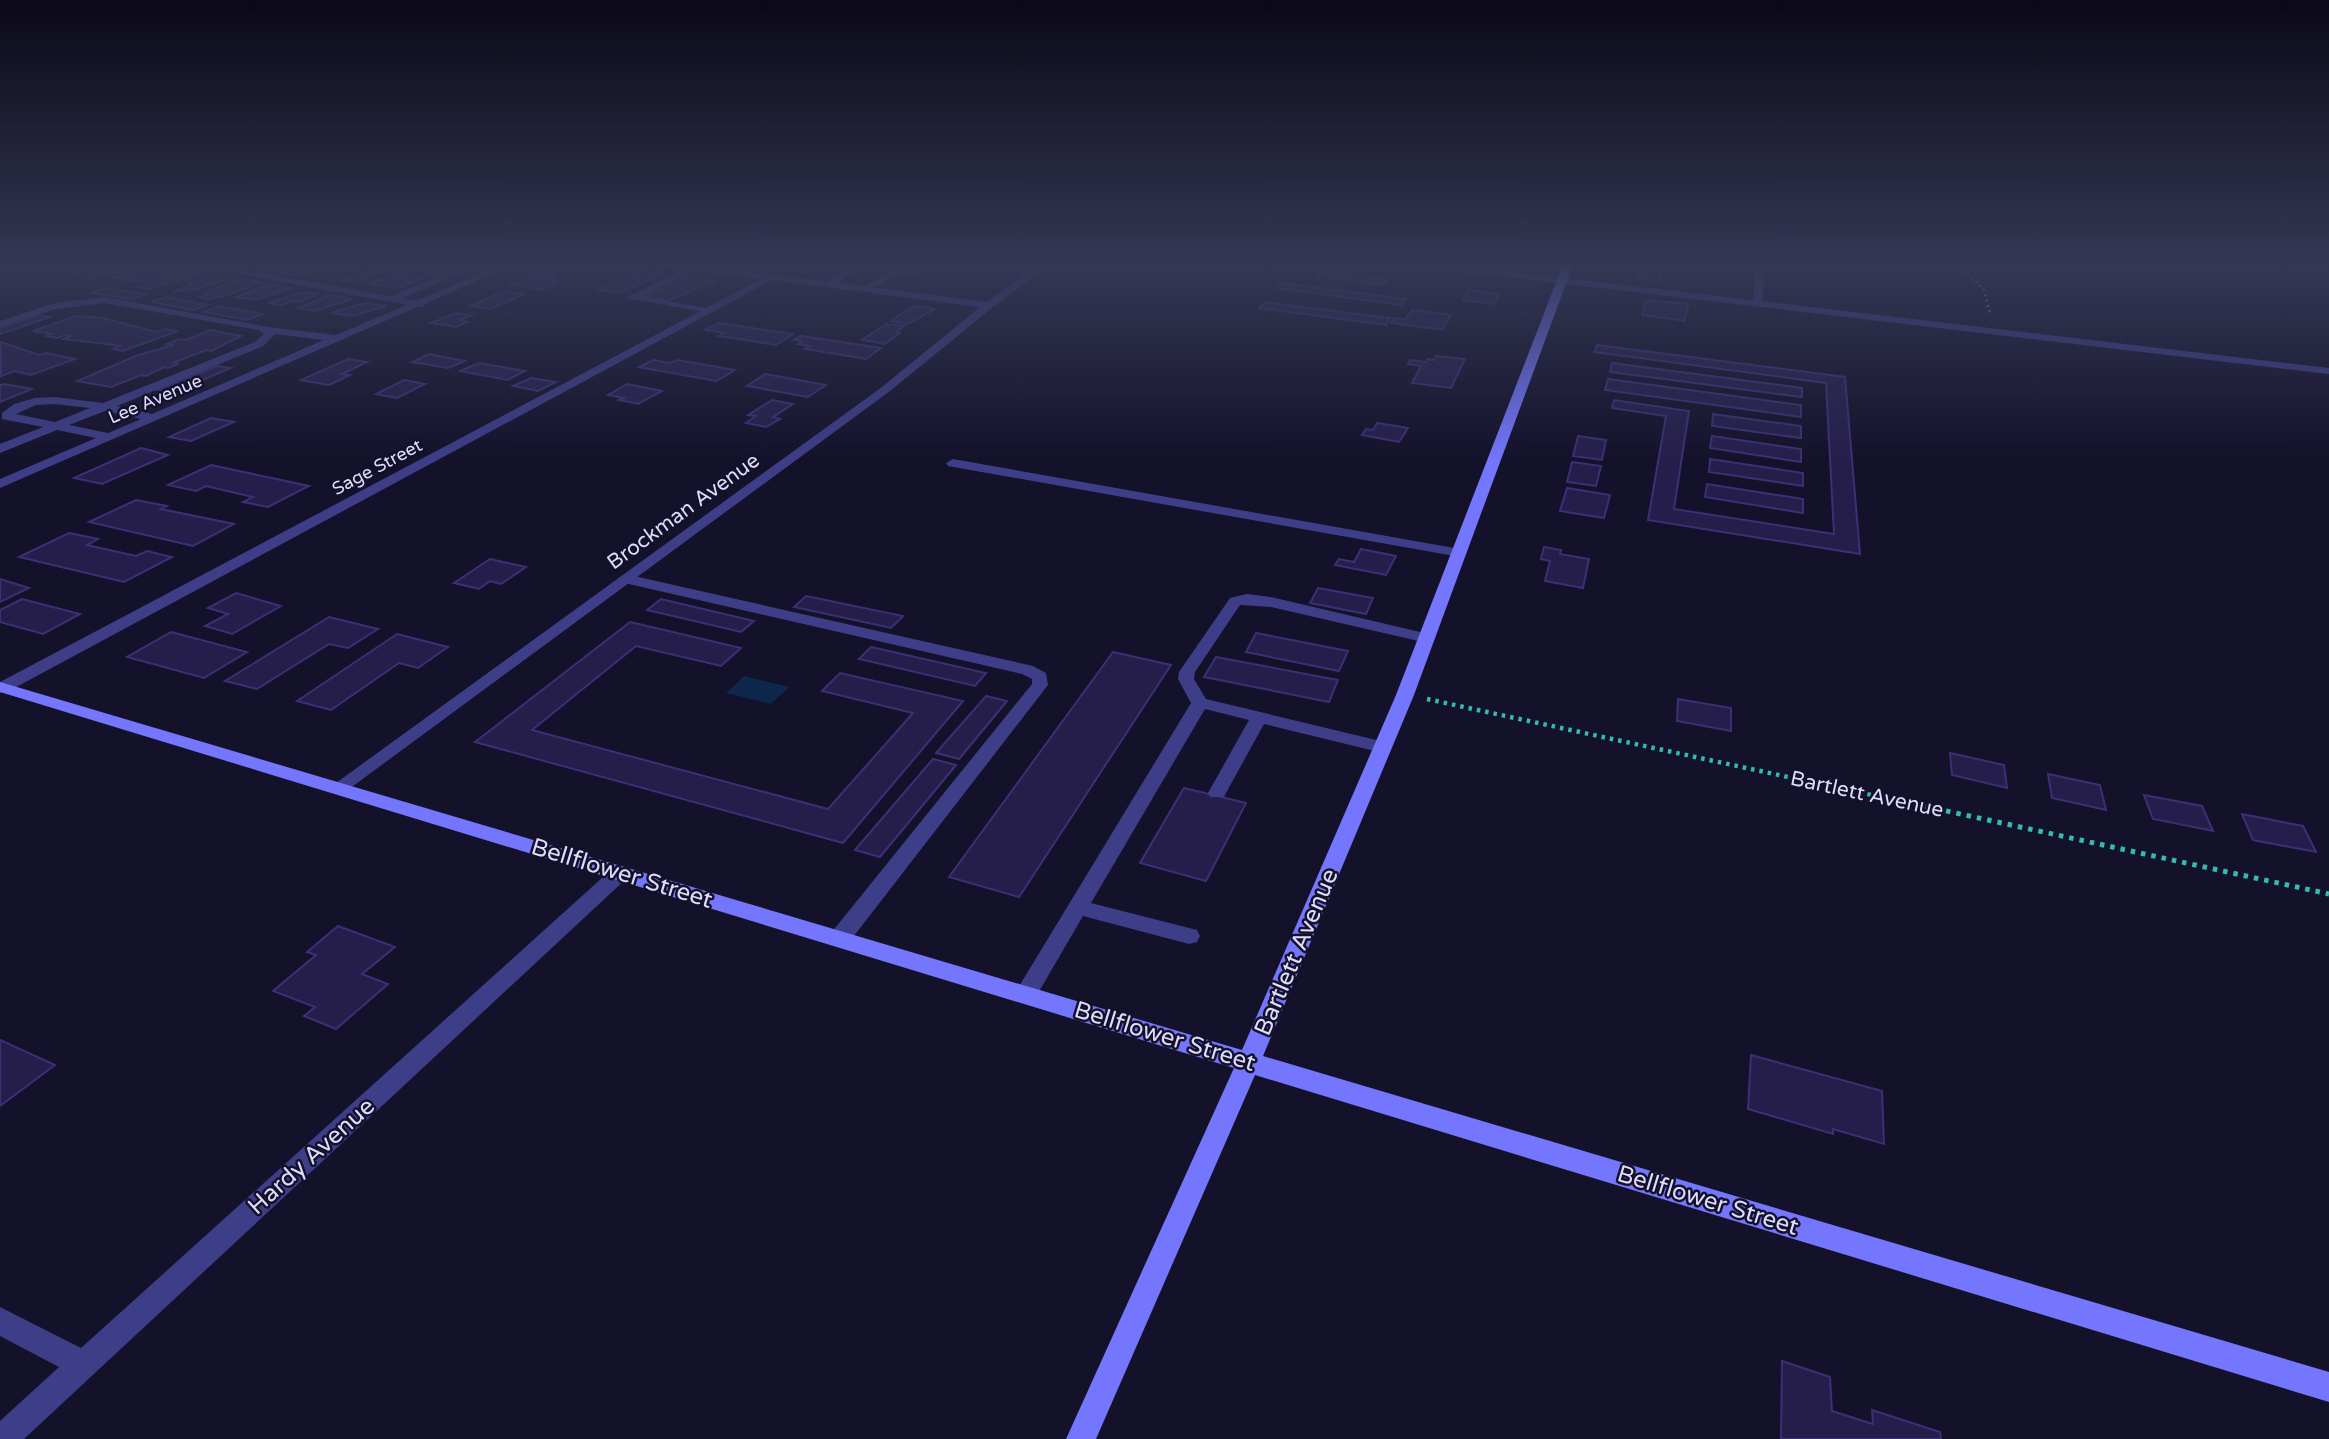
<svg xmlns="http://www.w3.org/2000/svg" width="2329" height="1439" font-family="'Varela Round',sans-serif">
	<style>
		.water { fill: #0e274d }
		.building { fill: #251e4b; stroke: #3b3076; stroke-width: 2 }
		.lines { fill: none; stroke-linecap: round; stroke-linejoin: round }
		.path-far2 { stroke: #33bbad; stroke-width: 2.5; stroke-dasharray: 2 3.5; stroke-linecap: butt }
		.path-far1 { stroke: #33bbad; stroke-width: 4.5; stroke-dasharray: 3.5 5; stroke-linecap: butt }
		.path { stroke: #33bbad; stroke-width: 5; stroke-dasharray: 4.5 6; stroke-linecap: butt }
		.lane { fill: #3d3d88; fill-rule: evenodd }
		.street { fill: #3d3d88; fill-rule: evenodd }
		.secondary { fill: #7476fd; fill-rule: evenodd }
		.labels { text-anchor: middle; stroke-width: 5; stroke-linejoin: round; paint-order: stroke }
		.far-street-label { font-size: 18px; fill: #dedbfe; stroke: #14112a }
		.street-label { font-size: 21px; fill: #dedbfe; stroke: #14112a }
		.near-street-label { font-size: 24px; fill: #dedbfe; stroke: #14112a }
	</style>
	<rect width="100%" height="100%" fill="#14112a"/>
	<polygon class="water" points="744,676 789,687 771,704 726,693"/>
	<g class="building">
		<polygon points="82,262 117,262 78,272 59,269"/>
		<polygon points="122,262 144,264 115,273 108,272 92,278 84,277"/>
		<polygon points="266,262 291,262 271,269 254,266"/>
		<polygon points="299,262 334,262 299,275 278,272 286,269 281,268"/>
		<polygon points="563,262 602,262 587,269 570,267 559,272 545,270"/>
		<polygon points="921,262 937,262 916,275 902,273"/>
		<polygon points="424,263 456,268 438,275 410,269"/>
		<polygon points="151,266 176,270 139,282 114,278"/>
		<polygon points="1640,268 1662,270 1660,281 1637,278"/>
		<polygon points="374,270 383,271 356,282 341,280"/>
		<polygon points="188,271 201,274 148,289 138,287"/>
		<polygon points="639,271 660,274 620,293 599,290"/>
		<polygon points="1322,271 1387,279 1383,285 1317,276"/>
		<polygon points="539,272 553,274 546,277 554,278 548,281 559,282 543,290 511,285"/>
		<polygon points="395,273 424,278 398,288 369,284"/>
		<polygon points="218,276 230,278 196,289 173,292 193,284 187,283"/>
		<polygon points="685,277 715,282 667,301 644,297"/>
		<polygon points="240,279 261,282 230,294 209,299 200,297 210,294 202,293"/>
		<polygon points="1281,283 1405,299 1401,305 1276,288"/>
		<polygon points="270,284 291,288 257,300 236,297"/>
		<polygon points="105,288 147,294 132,299 91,293"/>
		<polygon points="1468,290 1499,294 1494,304 1463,300"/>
		<polygon points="503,291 523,294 491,309 471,306"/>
		<polygon points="303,292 319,294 299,302 291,301 282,305 268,303"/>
		<polygon points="330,295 352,299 314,311 298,308"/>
		<polygon points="167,297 208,305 193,310 151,302"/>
		<polygon points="1646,300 1688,304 1685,321 1642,315"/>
		<polygon points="1265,302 1390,318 1386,325 1259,308"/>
		<polygon points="365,303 386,306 352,316 331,313"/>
		<polygon points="219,306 262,314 247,320 204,312"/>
		<polygon points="914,306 935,309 908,324 891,321"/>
		<polygon points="1412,310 1451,315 1442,330 1391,323 1394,318 1406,319"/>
		<polygon points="455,313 472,315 460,320 468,322 456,327 431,323"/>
		<polygon points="39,315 50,317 0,334 0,328"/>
		<polygon points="76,316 103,318 156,332 164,329 178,331 123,351 113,349 119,346 107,344 63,339 70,336 65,335 57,338 47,336 52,334 33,331"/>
		<polygon points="718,323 793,334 776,345 719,336 725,333 705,330"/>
		<polygon points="886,324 904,326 896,332 900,333 885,344 862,340"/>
		<polygon points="210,330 241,336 211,351 206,350 173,363 178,364 169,368 164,367 146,376 141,375 111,387 77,381 138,355 174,345 167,344 180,339 186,340"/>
		<polygon points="801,336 881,348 866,359 805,349 810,346 798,344 802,341 794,340"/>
		<polygon points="1,342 39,355 46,353 75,359 31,375 15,371 1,376"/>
		<polygon points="1597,345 1845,377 1860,554 1648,520 1666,416 1612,408 1614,400 1689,411 1674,509 1834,534 1826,383 1594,352"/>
		<polygon points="429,354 465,361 448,368 412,362"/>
		<polygon points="1436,356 1465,359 1451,388 1412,383 1421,366 1408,364 1410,360 1426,362 1428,359 1434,360"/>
		<polygon points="348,359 367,362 342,374 350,375 329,385 301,380"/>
		<polygon points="653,360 670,363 677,360 735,370 716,381 639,367"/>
		<polygon points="479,363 525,371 508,380 460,371"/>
		<polygon points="1612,363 1802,388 1802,397 1610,372"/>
		<polygon points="217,366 231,368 171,393 158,390"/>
		<polygon points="765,374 826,385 808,397 747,386"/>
		<polygon points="531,378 556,382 538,391 513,386"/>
		<polygon points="1608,379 1801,405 1801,417 1605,390"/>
		<polygon points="404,380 425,384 397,398 376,394"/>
		<polygon points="4,384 32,389 0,402 0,385"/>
		<polygon points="627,384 662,391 638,404 619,400 624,398 608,395"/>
		<polygon points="772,400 793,404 773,417 780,419 766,427 746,423 756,416 748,415"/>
		<polygon points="1713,414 1801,426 1801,438 1712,426"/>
		<polygon points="211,418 234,422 191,441 169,437"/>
		<polygon points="1377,423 1408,428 1399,442 1362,435 1366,429 1373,430"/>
		<polygon points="1578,436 1606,440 1602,460 1573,456"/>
		<polygon points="1712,436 1801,449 1801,462 1710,448"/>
		<polygon points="141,448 168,455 102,484 74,478"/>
		<polygon points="1710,459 1803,473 1803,486 1709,472"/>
		<polygon points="1572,462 1601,466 1596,486 1567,482"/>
		<polygon points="211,465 309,486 268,507 243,502 253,497 206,486 196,491 168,485"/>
		<polygon points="1707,484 1803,499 1803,513 1705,497"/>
		<polygon points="1567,488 1610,495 1604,518 1560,511"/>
		<polygon points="136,500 167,506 161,509 234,524 193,546 89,522"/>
		<polygon points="69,533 98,539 87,545 136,556 147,551 172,557 124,582 19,557"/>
		<polygon points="1544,547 1561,550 1560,554 1589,559 1583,588 1545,581 1550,561 1541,559"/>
		<polygon points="1361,549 1396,556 1386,575 1335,565 1339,559 1354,562"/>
		<polygon points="490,559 526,567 501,584 490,581 479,589 454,583"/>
		<polygon points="0,579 29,588 0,602"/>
		<polygon points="1318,588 1373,598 1366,614 1310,603"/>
		<polygon points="236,593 281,606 232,634 205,626 228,614 208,608"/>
		<polygon points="806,596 903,616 891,628 794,607"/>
		<polygon points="22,599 80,614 43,634 0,622 0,610"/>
		<polygon points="661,599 754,621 741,632 647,610"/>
		<polygon points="329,617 378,629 348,648 329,644 257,689 225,681"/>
		<polygon points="630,622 741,648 721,666 636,646 532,730 828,809 913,713 822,691 840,673 963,701 843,843 475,742"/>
		<polygon points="171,632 247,652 204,678 127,657"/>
		<polygon points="1256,633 1348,651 1339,671 1246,652"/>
		<polygon points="397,634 448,647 418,668 399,663 331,710 297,701"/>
		<polygon points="871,647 986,673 975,686 859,659"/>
		<polygon points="1113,652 1171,665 1019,897 949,877"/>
		<polygon points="1216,657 1338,680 1329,702 1204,677"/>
		<polygon points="986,696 1007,701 959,759 936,753"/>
		<polygon points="1678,699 1731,708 1731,731 1677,721"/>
		<polygon points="1950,753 2004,765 2007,788 1952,775"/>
		<polygon points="933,759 956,765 880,857 855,850"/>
		<polygon points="2048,774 2100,785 2106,810 2052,798"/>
		<polygon points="1184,788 1246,803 1206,881 1140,863"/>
		<polygon points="2144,795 2202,806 2213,831 2153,819"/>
		<polygon points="2242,814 2303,826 2316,852 2253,840"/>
		<polygon points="338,926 395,947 362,974 388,984 336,1029 304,1016 315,1007 273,991 316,955 307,952"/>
		<polygon points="0,1040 55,1065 0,1106"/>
		<polygon points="1751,1055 1882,1091 1884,1144 1833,1129 1833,1134 1748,1109"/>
		<polygon points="1782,1361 1830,1377 1832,1411 1873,1424 1872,1410 1940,1432 1941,1439 1781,1439"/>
	</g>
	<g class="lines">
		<polyline class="path-far2" points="1956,262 1984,290 1990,314"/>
		<polyline class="path-far1" points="1427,699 1913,804"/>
		<polyline class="path" points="1905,802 2329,894"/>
		<g class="lane">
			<polygon points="173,262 194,262 391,296 473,262 486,262 403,298 424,302 424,306 420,307"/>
			<polygon points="859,262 878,262 908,268 869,291 865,290 865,286 893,270 866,266 832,285 824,283"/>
			<polygon points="1704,262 1765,262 1762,305 1753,303 1755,269 1709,265"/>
			<polygon points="694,264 697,265 697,269 641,297 707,308 712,311 711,313 626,298"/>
			<polygon points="953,459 1460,549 1467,553 1460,557 948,466 946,463"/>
			<polygon points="625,574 1033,666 1046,673 1048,685 847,945 839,947 831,945 828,939 831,933 1032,684 1032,679 1022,674 620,582 617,579"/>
			<polygon points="1247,594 1271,597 1433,635 1435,638 1433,641 1427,643 1271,607 1240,605 1195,672 1194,679 1206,699 1389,743 1392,747 1383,753 1264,724 1226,793 1224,797 1210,797 1208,793 1249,720 1205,709 1091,903 1197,930 1200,936 1197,942 1189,944 1083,916 1034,1000 1026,1003 1018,1000 1015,994 1018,988 1191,703 1178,679 1179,672 1230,598"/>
		</g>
		<g class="street">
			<path d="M508,262H521L0,488V479L96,438L57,430L0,453V444L43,427L2,419V413L14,404L35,398L55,397L103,403L255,342L264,334L259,330L105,303L56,309L0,327V321L55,303L105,297L268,327L336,335ZM275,334L324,340L152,414L117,406L263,346ZM55,404L90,408L55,422L16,414L36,405ZM105,411L141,419L108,433L69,425Z"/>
			<polygon points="650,262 676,262 987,302 1042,262 1053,262 993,307 890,391 345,792 331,792 329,788 882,387 980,307 772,280 7,692 0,693 0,682 761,279 655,265"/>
			<polygon points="1401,262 1429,262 2329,368 2329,374 1406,265"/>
			<polygon points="620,866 627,868 630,873 627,878 24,1439 0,1439 0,1421 59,1367 0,1336 0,1307 81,1348 613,868"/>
		</g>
		<polygon class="secondary" points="1564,262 1574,262 1414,695 1263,1056 2329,1372 2329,1402 1255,1075 1096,1439 1066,1439 1234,1068 0,692 0,682 1242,1050 1396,695"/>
	</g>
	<linearGradient id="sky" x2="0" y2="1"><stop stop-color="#0b0917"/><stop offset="0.57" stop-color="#343855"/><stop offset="1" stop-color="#343855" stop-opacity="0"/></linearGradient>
	<rect width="2329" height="463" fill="url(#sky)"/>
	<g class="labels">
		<g class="far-street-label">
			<text transform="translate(155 399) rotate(-23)" y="6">Lee Avenue</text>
			<text transform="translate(377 467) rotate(-28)" y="6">Sage Street</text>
		</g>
		<g class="street-label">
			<text transform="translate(683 511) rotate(-36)" y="7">Brockman Avenue</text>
			<text transform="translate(1867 794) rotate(12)" y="7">Bartlett Avenue</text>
		</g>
		<g class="near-street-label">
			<text transform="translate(622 873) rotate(17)" y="8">Bellflower Street</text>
			<text transform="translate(1296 952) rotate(-67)" y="8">Bartlett Avenue</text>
			<text transform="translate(1165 1036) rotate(17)" y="8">Bellflower Street</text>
			<text transform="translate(311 1156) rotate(-42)" y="8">Hardy Avenue</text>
			<text transform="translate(1708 1200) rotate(17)" y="8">Bellflower Street</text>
		</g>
	</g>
</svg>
